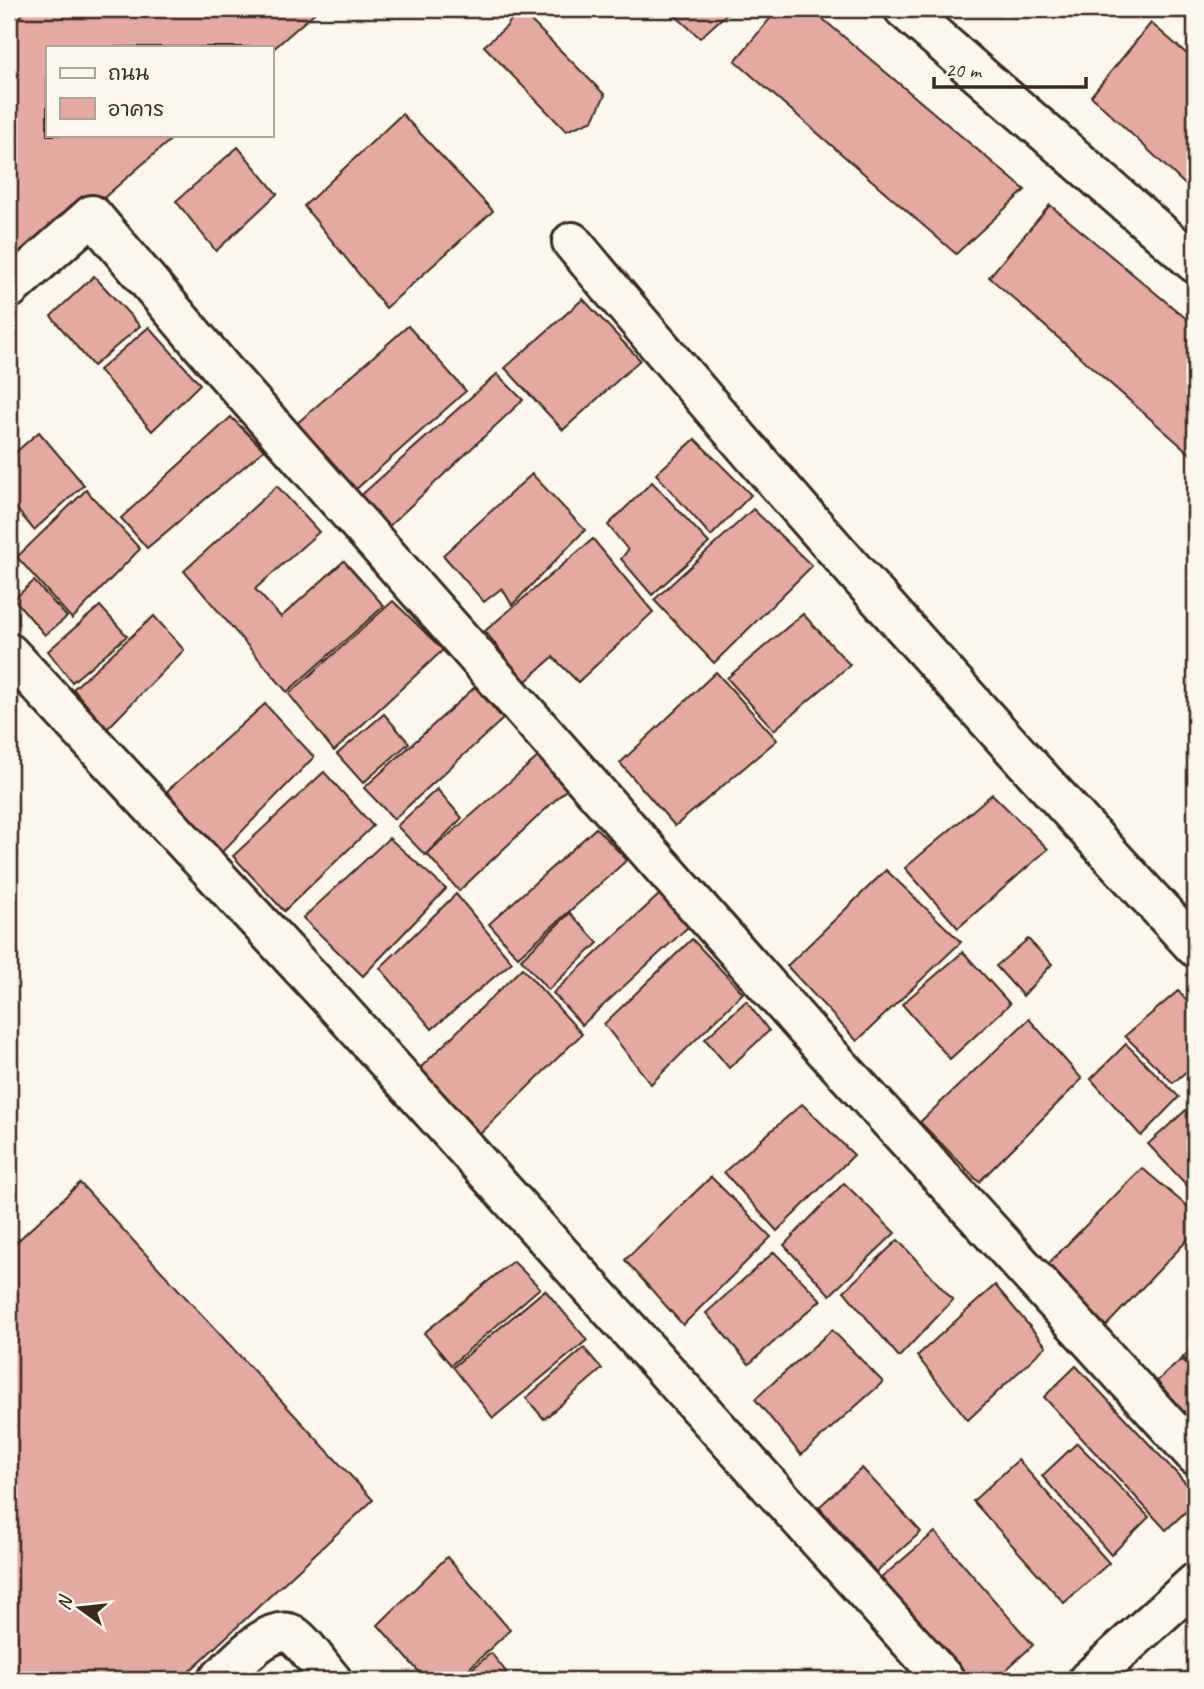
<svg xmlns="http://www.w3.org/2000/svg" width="1204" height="1689" font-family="Caveat,'Playpen Sans Thai',sans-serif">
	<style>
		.building { fill: #e4aaa2; stroke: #3b2a1e; stroke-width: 2 }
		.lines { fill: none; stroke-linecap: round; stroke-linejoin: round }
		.street-casing { stroke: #3b2a1e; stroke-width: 44 }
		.secondary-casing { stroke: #3b2a1e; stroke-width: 44 }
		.street { stroke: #fbf7ec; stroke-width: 38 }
		.secondary { stroke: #fbf7ec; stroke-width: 38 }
	</style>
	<rect width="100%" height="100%" fill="#fbf7ec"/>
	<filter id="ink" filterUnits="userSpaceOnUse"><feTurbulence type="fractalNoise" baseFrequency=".0143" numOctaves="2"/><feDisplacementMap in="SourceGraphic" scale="14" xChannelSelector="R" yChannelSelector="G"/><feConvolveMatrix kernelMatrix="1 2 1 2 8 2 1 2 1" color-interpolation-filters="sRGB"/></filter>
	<g filter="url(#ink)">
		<g class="building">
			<polygon points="28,9 319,9 271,51 271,47 47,47 47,135 176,135 22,269 9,253 9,26"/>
			<polygon points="519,9 605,95 593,120 566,131 484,46 506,27"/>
			<polygon points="668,9 732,9 700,38"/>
			<polygon points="778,9 811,9 1025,190 956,254 735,61"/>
			<polygon points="1183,9 1195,9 1195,18"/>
			<polygon points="1151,23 1195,61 1195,194 1091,96"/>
			<polygon points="402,114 493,211 386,308 304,206"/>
			<polygon points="238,147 277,194 216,251 176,201"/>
			<polygon points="1050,205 1195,326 1195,458 989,277"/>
			<polygon points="94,276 140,326 93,366 51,316"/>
			<polygon points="583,299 640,360 563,430 505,368"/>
			<polygon points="408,326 466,391 354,491 294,426"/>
			<polygon points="149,327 200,384 152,431 99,370"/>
			<polygon points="497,374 523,400 387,528 358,498"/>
			<polygon points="231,417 264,450 147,548 121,518"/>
			<polygon points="39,432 84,485 34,530 9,500 9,458"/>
			<polygon points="695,439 751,495 711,536 656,474"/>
			<polygon points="532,474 585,530 512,605 502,588 484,602 443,555"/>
			<polygon points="652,482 709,543 652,595 621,559 628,550 608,525"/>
			<polygon points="277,486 319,532 255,589 281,617 344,561 384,606 287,692 184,571"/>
			<polygon points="86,490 140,549 72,619 17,557"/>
			<polygon points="753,509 812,566 714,663 654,600"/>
			<polygon points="593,539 653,612 578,682 553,657 525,682 485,631"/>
			<polygon points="34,581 67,617 45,635 14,599"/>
			<polygon points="393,601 443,650 334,751 289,694"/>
			<polygon points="100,606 127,636 72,682 48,651"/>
			<polygon points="803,614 850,665 774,730 727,678"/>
			<polygon points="154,616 184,650 107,729 73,689"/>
			<polygon points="716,672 777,740 675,826 620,763"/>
			<polygon points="475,687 503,719 394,819 364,788"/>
			<polygon points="265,704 314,757 219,855 167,791"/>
			<polygon points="384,714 409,743 363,783 337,754"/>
			<polygon points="538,757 567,789 459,891 427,854"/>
			<polygon points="324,772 373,826 284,911 233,856"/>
			<polygon points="437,789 462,818 425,855 397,826"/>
			<polygon points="992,794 1048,849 958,928 905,868"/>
			<polygon points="596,828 627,860 518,957 489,924"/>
			<polygon points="389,838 446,889 363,976 303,918"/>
			<polygon points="886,870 961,942 857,1041 787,966"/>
			<polygon points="456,894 512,962 432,1029 380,968"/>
			<polygon points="660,894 688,927 582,1025 553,993"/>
			<polygon points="570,913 598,943 548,990 521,959"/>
			<polygon points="692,939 743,993 651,1084 604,1024"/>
			<polygon points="1028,939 1052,964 1023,996 996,966"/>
			<polygon points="963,952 1010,1004 950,1059 902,1004"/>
			<polygon points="522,968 582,1034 476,1138 419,1069"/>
			<polygon points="1178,991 1195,1009 1195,1064 1173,1083 1125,1036"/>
			<polygon points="746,1001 769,1031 729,1068 705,1039"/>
			<polygon points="1029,1019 1082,1079 979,1182 920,1122"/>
			<polygon points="1126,1044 1179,1097 1141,1136 1091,1079"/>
			<polygon points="1195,1102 1195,1194 1148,1144"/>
			<polygon points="802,1104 854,1155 777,1231 724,1172"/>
			<polygon points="1142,1168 1195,1213 1195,1232 1106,1326 1046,1266"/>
			<polygon points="711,1177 771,1237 683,1325 625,1260"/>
			<polygon points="80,1183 373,1500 180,1680 9,1680 9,1249"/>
			<polygon points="844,1183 895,1233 830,1295 784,1245"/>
			<polygon points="898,1240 953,1300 899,1357 844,1291"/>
			<polygon points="774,1252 821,1300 749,1364 706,1313"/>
			<polygon points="513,1261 540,1288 451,1365 424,1333"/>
			<polygon points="995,1285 1046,1346 968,1420 917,1356"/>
			<polygon points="545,1290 587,1340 493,1418 453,1367"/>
			<polygon points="832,1330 883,1382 801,1455 755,1399"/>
			<polygon points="1195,1346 1195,1370 1183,1357"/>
			<polygon points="584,1348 602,1369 544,1419 526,1398"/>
			<polygon points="1182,1359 1195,1374 1195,1426 1157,1381"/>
			<polygon points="1076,1366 1195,1493 1195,1503 1166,1530 1044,1397"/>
			<polygon points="1077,1443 1149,1517 1111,1555 1042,1476"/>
			<polygon points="1018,1460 1109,1563 1064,1603 973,1501"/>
			<polygon points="862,1468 921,1532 876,1572 819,1507"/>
			<polygon points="935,1532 1033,1645 995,1680 966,1680 881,1578"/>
			<polygon points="447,1557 510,1630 457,1680 426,1680 378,1625"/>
			<polygon points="491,1653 507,1673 499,1680 459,1680"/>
		</g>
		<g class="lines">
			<defs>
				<g id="street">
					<polyline points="904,9 1195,263"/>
					<path d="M572,242C773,484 982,716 1195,947"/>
					<polyline points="9,289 92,215 223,370 804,1027 1195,1455"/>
					<polyline points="9,653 335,1004 945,1680"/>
					<path d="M218,1680C234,1666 270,1622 293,1635C304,1642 322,1669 332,1680"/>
				</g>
				<polyline id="secondary" points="1088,1680 1195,1583"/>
			</defs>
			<use href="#street" class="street-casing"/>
			<use href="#secondary" class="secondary-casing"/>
			<use href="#street" class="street"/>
			<use href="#secondary" class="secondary"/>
		</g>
	</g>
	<rect width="1204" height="1689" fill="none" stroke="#fbf7ec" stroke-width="35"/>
	<rect x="18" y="18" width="1169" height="1654" fill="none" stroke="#3b2a1e" stroke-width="2.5" filter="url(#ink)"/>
	<rect x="46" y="46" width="228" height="91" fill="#fbf7ec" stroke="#aea59a" stroke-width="2"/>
	<rect x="60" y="68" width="35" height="10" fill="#fbf7ec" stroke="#aea59a" stroke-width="2"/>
	<text x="108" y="80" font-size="21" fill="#3b2a1e">ถนน</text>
	<rect x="60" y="98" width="35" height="21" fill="#e4aaa2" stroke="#aea59a" stroke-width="2"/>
	<text x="108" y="116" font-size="21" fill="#3b2a1e">อาคาร</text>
	<g transform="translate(80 1608) rotate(285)" stroke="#fbf7ec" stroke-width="5" paint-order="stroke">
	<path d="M0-5L12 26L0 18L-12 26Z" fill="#3b2a1e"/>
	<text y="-10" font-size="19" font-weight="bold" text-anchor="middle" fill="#3b2a1e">N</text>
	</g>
	<path d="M934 77v10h152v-10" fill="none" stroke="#3b2a1e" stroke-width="3.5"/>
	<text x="945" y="77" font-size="21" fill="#3b2a1e" stroke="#fbf7ec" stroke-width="5" paint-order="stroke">20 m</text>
</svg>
